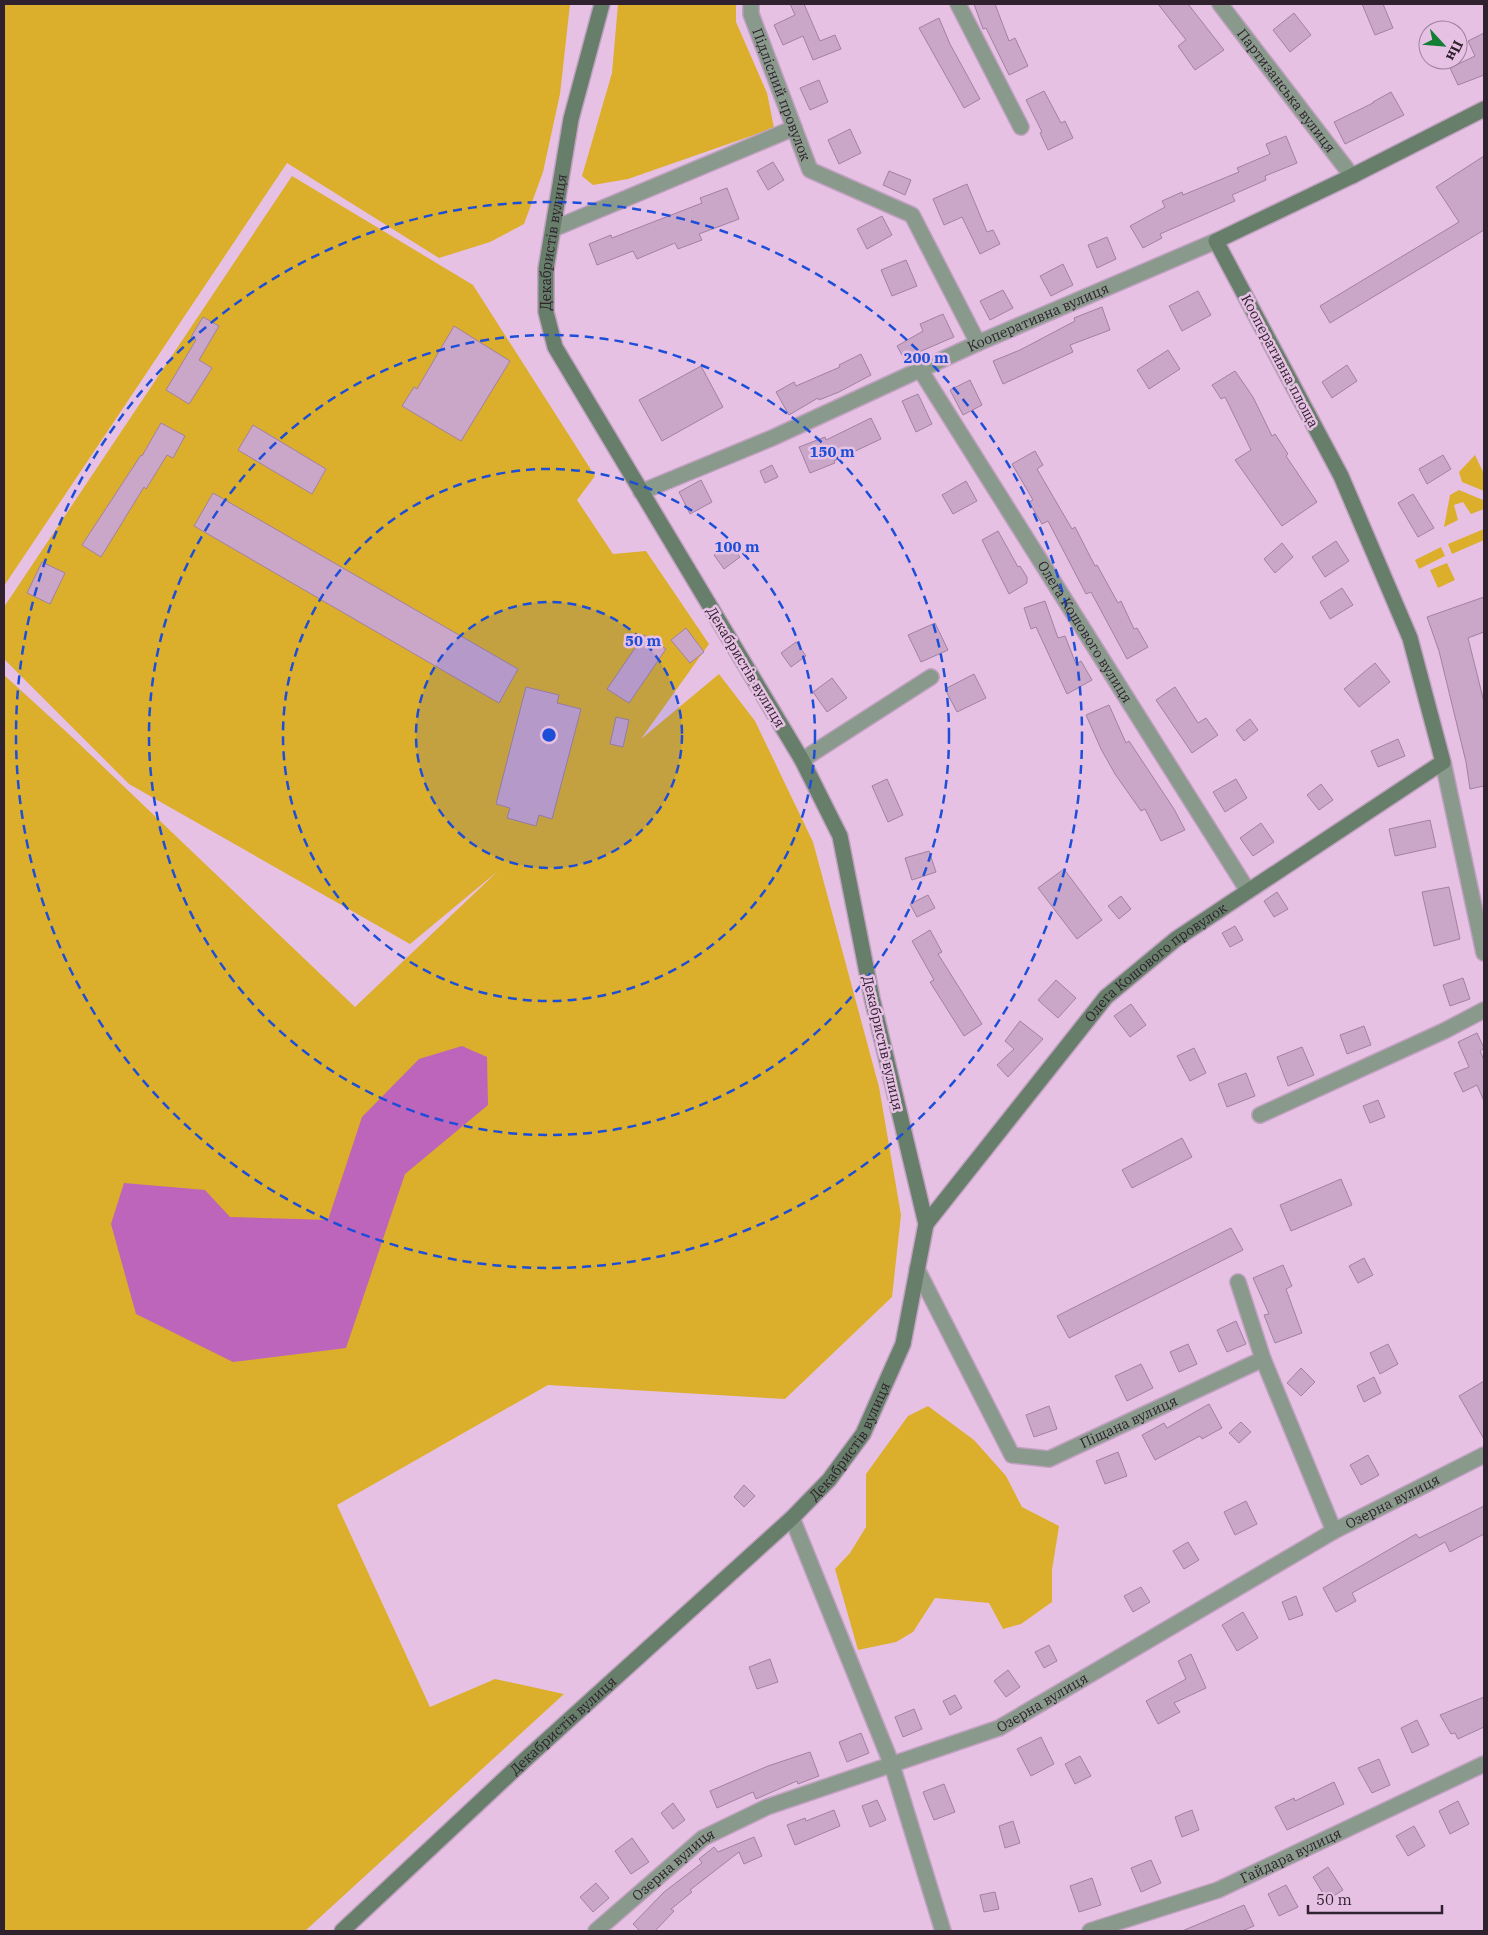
<svg xmlns="http://www.w3.org/2000/svg" width="1488" height="1935" font-family="'IBM Plex Serif',serif">
	<style>
		.green { fill: #dbae2c }
		.water { fill: #bd64bb }
		.building { fill: #caa6c8; stroke: #a381a1 }
		.lines { fill: none; stroke-linecap: round; stroke-linejoin: round }
		.street-casing { stroke: #c1a1c0; stroke-width: 18 }
		.secondary-casing { stroke: #c1a1c0; stroke-width: 18 }
		.street { stroke: #89998b; stroke-width: 15 }
		.secondary { stroke: #677f6a; stroke-width: 15 }
		.ring { fill: none; stroke: #1d4ed8; stroke-width: 2.5; stroke-dasharray: 9 6 }
		.labels { text-anchor: middle; stroke-width: 5; stroke-linejoin: round; paint-order: stroke }
		.street-label { font-size: 14px; fill: #2f212e; stroke: #e6c1e4 }
		.centre { fill: #1d4ed8; stroke: #e6c1e4; stroke-width: 2.5 }
		.ring-label { font-size: 15px; text-anchor: middle; font-weight: bold; fill: #1d4ed8; stroke: #e6c1e4; stroke-width: 5; stroke-linejoin: round; paint-order: stroke }
	</style>
	<rect width="100%" height="100%" fill="#e6c1e4"/>
	<g class="green">
		<polygon points="4,4 570,4 560,94 543,172 524,224 490,242 439,258 287,163 4,586"/>
		<polygon points="618,4 736,4 736,22 767,93 774,128 628,179 593,185 582,176 612,73"/>
		<polygon points="292,176 473,285 595,476 577,500 613,554 646,551 709,644 641,739 719,674 755,721 813,842 879,1087 901,1215 892,1297 785,1399 548,1385 337,1505 430,1707 495,1679 564,1694 305,1931 4,1931 4,675 72,737 355,1007 498,871 410,944 129,784 4,659 4,607"/>
		<polygon points="1475,455 1484,474 1484,491 1462,482 1459,472"/>
		<polygon points="1459,490 1483,500 1484,509 1471,514 1463,502 1454,505 1458,520 1444,527 1450,495"/>
		<polygon points="1484,529 1484,540 1452,554 1448,544"/>
		<polygon points="1441,547 1445,556 1419,569 1415,560"/>
		<polygon points="1447,563 1455,580 1438,588 1430,570"/>
		<polygon points="928,1406 974,1440 1006,1476 1022,1507 1059,1526 1052,1570 1052,1602 1021,1624 1003,1629 989,1603 935,1598 913,1632 896,1642 858,1650 835,1569 850,1553 866,1527 866,1474 908,1416"/>
	</g>
	<polygon class="water" points="462,1046 487,1057 488,1105 405,1174 346,1348 233,1362 136,1314 111,1224 124,1183 205,1190 230,1217 328,1220 362,1117 419,1059"/>
	<g class="building">
		<polygon points="790,4 804,4 820,41 835,35 841,49 813,60 803,36 783,45 774,25 795,15"/>
		<polygon points="974,4 995,4 1009,41 1015,38 1028,66 1009,75 986,28 983,29"/>
		<polygon points="1158,4 1188,4 1224,50 1195,70 1178,46 1186,40"/>
		<polygon points="1362,4 1383,4 1393,28 1375,35"/>
		<polygon points="1294,13 1311,35 1290,52 1273,30"/>
		<polygon points="939,18 950,44 980,99 964,108 919,28"/>
		<polygon points="1484,33 1484,75 1458,85 1450,68 1475,56 1468,41"/>
		<polygon points="819,80 828,102 810,110 800,88"/>
		<polygon points="1044,91 1061,123 1065,121 1073,138 1048,150 1040,133 1042,132 1026,100"/>
		<polygon points="1391,92 1404,115 1345,144 1334,122 1373,103 1373,102"/>
		<polygon points="850,129 861,153 839,164 828,140"/>
		<polygon points="1286,136 1297,163 1265,176 1266,180 1232,195 1235,201 1160,234 1162,238 1143,248 1130,226 1165,207 1162,201 1182,192 1183,195 1239,172 1237,168 1270,154 1266,144"/>
		<polygon points="1484,156 1484,230 1330,323 1320,306 1459,222 1436,187"/>
		<polygon points="773,162 784,180 768,190 757,171"/>
		<polygon points="889,171 911,180 905,195 883,185"/>
		<polygon points="967,184 987,232 993,230 1000,244 980,254 962,217 944,225 933,199"/>
		<polygon points="727,188 739,219 699,234 702,240 678,249 675,243 637,259 633,251 597,265 589,244 611,235 612,238 702,203 700,198"/>
		<polygon points="882,216 892,235 867,249 857,229"/>
		<polygon points="1107,237 1116,259 1097,268 1088,245"/>
		<polygon points="906,260 917,286 892,296 881,270"/>
		<polygon points="1063,264 1073,285 1051,296 1040,276"/>
		<polygon points="1003,290 1013,308 990,320 980,301"/>
		<polygon points="1198,291 1211,315 1182,331 1169,306"/>
		<polygon points="1102,307 1110,330 1070,345 1073,352 1003,384 993,361 1020,350 1075,321 1074,318"/>
		<polygon points="943,314 954,337 919,352 921,355 907,364 897,346 923,331 920,324"/>
		<polygon points="203,317 219,326 199,360 212,368 189,404 166,390 196,340 191,337"/>
		<polygon points="454,326 510,361 461,441 402,406 414,387 417,389"/>
		<polygon points="1168,350 1180,369 1149,389 1137,370"/>
		<polygon points="861,354 871,375 839,392 819,400 818,398 789,415 776,392 794,382 796,386 840,367 839,365"/>
		<polygon points="1347,365 1357,381 1332,398 1322,382"/>
		<polygon points="701,366 723,407 662,441 639,400"/>
		<polygon points="1235,371 1253,397 1272,436 1275,434 1288,454 1286,456 1317,502 1282,526 1235,460 1251,450 1225,397 1221,399 1212,385"/>
		<polygon points="970,380 982,405 963,415 950,390"/>
		<polygon points="918,394 932,424 916,432 902,401"/>
		<polygon points="871,418 881,439 834,461 835,463 810,473 799,447 825,437 826,440"/>
		<polygon points="161,423 185,436 173,458 167,455 146,489 144,487 101,557 82,545 141,455 142,456"/>
		<polygon points="253,425 326,469 312,494 238,450"/>
		<polygon points="1035,451 1043,465 1037,469 1072,529 1075,527 1095,566 1097,565 1118,603 1121,601 1134,629 1137,628 1148,647 1127,659 1091,592 1086,594 1048,521 1042,524 1029,502 1033,500 1012,464"/>
		<polygon points="1443,455 1451,469 1427,484 1419,469"/>
		<polygon points="772,465 778,477 765,483 760,471"/>
		<polygon points="701,480 712,502 690,514 679,492"/>
		<polygon points="966,481 977,501 953,514 942,495"/>
		<polygon points="213,493 518,669 499,703 194,526"/>
		<polygon points="1413,494 1434,528 1418,537 1398,503"/>
		<polygon points="998,531 1018,567 1020,566 1027,577 1027,583 1009,594 982,540"/>
		<polygon points="1336,541 1349,561 1325,577 1312,557"/>
		<polygon points="730,543 740,557 724,569 714,555"/>
		<polygon points="1282,543 1293,557 1275,573 1264,559"/>
		<polygon points="42,562 65,573 50,604 27,593"/>
		<polygon points="1342,588 1353,605 1330,619 1320,602"/>
		<polygon points="1484,597 1484,632 1468,638 1484,702 1484,786 1470,789 1466,762 1439,651 1427,617"/>
		<polygon points="1045,601 1058,638 1065,636 1076,664 1081,661 1092,680 1067,694 1036,627 1031,629 1024,608"/>
		<polygon points="935,623 948,650 921,662 908,635"/>
		<polygon points="686,628 704,652 690,663 671,640"/>
		<polygon points="644,635 666,649 629,703 607,689"/>
		<polygon points="796,642 806,656 791,667 781,653"/>
		<polygon points="1375,663 1390,682 1359,707 1344,689"/>
		<polygon points="974,674 986,698 957,712 945,689"/>
		<polygon points="832,678 847,698 827,712 813,692"/>
		<polygon points="526,687 559,695 557,703 581,709 552,819 539,815 536,826 507,818 510,808 496,804"/>
		<polygon points="1175,687 1198,723 1206,718 1218,735 1192,753 1156,700"/>
		<polygon points="1109,705 1126,743 1129,741 1174,809 1185,830 1161,841 1145,809 1141,811 1115,774 1101,749 1086,715"/>
		<polygon points="616,717 629,720 623,747 610,744"/>
		<polygon points="1250,719 1258,730 1244,741 1236,730"/>
		<polygon points="1398,739 1405,756 1378,767 1371,751"/>
		<polygon points="887,779 903,815 888,822 872,786"/>
		<polygon points="1236,779 1247,798 1225,812 1213,792"/>
		<polygon points="1321,784 1333,800 1319,810 1307,795"/>
		<polygon points="1430,820 1436,847 1395,856 1389,829"/>
		<polygon points="1261,823 1274,842 1253,856 1240,838"/>
		<polygon points="929,851 936,872 912,880 905,858"/>
		<polygon points="1064,869 1102,920 1077,939 1038,888"/>
		<polygon points="1449,887 1460,939 1434,946 1422,892"/>
		<polygon points="1277,892 1288,909 1274,917 1264,901"/>
		<polygon points="928,895 935,908 917,917 910,904"/>
		<polygon points="1121,896 1131,909 1119,919 1108,906"/>
		<polygon points="1235,926 1243,940 1230,947 1222,933"/>
		<polygon points="930,930 942,952 938,954 982,1024 964,1036 930,982 934,980 912,941"/>
		<polygon points="1463,978 1470,999 1450,1006 1443,985"/>
		<polygon points="1056,980 1076,998 1058,1018 1038,1000"/>
		<polygon points="1131,1004 1146,1025 1130,1037 1114,1016"/>
		<polygon points="1020,1021 1043,1039 1008,1077 997,1065 1014,1049 1005,1041"/>
		<polygon points="1364,1026 1371,1045 1347,1054 1340,1035"/>
		<polygon points="1477,1033 1484,1048 1480,1051 1484,1060 1484,1101 1477,1085 1463,1092 1454,1073 1469,1067 1458,1042"/>
		<polygon points="1302,1047 1314,1075 1288,1086 1277,1057"/>
		<polygon points="1194,1048 1206,1073 1190,1081 1177,1056"/>
		<polygon points="1246,1073 1255,1096 1227,1107 1218,1084"/>
		<polygon points="1378,1100 1385,1117 1370,1123 1363,1106"/>
		<polygon points="1182,1138 1192,1157 1132,1188 1122,1170"/>
		<polygon points="1341,1179 1352,1205 1291,1231 1280,1205"/>
		<polygon points="1231,1228 1243,1250 1069,1338 1057,1316"/>
		<polygon points="1364,1258 1373,1275 1358,1283 1349,1266"/>
		<polygon points="1283,1265 1292,1286 1286,1289 1302,1333 1275,1343 1264,1315 1269,1314 1253,1278"/>
		<polygon points="1236,1321 1246,1344 1227,1352 1217,1330"/>
		<polygon points="1188,1344 1197,1364 1179,1372 1170,1352"/>
		<polygon points="1388,1344 1398,1364 1380,1374 1370,1353"/>
		<polygon points="1141,1364 1153,1388 1127,1401 1115,1376"/>
		<polygon points="1301,1368 1315,1382 1301,1396 1287,1383"/>
		<polygon points="1374,1377 1381,1393 1364,1402 1357,1386"/>
		<polygon points="1484,1381 1484,1439 1459,1396"/>
		<polygon points="1209,1404 1222,1428 1202,1439 1200,1436 1155,1460 1142,1435 1164,1423 1167,1428"/>
		<polygon points="1049,1406 1057,1429 1034,1437 1026,1415"/>
		<polygon points="1241,1422 1251,1432 1239,1443 1229,1433"/>
		<polygon points="1118,1452 1127,1476 1105,1484 1096,1461"/>
		<polygon points="1368,1455 1379,1475 1361,1485 1350,1465"/>
		<polygon points="744,1485 755,1496 744,1507 734,1497"/>
		<polygon points="1246,1501 1257,1524 1235,1535 1224,1512"/>
		<polygon points="1484,1506 1484,1534 1450,1552 1445,1542 1352,1593 1356,1601 1336,1612 1323,1588 1416,1534 1419,1538"/>
		<polygon points="1188,1542 1199,1560 1184,1569 1173,1551"/>
		<polygon points="1141,1587 1150,1602 1133,1612 1124,1596"/>
		<polygon points="1296,1596 1303,1615 1289,1620 1282,1602"/>
		<polygon points="1243,1612 1258,1638 1237,1651 1222,1625"/>
		<polygon points="1049,1645 1057,1661 1044,1668 1035,1652"/>
		<polygon points="1191,1654 1206,1688 1174,1703 1180,1712 1158,1724 1146,1701 1186,1679 1178,1661"/>
		<polygon points="770,1659 778,1682 757,1689 749,1667"/>
		<polygon points="1008,1670 1020,1687 1006,1697 994,1681"/>
		<polygon points="955,1695 962,1708 950,1715 943,1701"/>
		<polygon points="1484,1697 1484,1727 1458,1739 1455,1733 1451,1734 1440,1715"/>
		<polygon points="914,1709 922,1729 903,1737 895,1717"/>
		<polygon points="1417,1720 1429,1745 1412,1753 1401,1728"/>
		<polygon points="861,1733 869,1753 847,1762 839,1742"/>
		<polygon points="1041,1737 1054,1764 1031,1776 1017,1749"/>
		<polygon points="810,1752 819,1776 798,1784 797,1781 756,1799 753,1792 717,1808 710,1791 768,1766"/>
		<polygon points="1080,1756 1091,1776 1075,1784 1065,1764"/>
		<polygon points="1379,1759 1390,1785 1372,1793 1358,1768"/>
		<polygon points="1334,1782 1344,1804 1287,1830 1275,1807 1294,1798 1295,1801"/>
		<polygon points="944,1784 955,1812 934,1820 923,1792"/>
		<polygon points="877,1800 886,1820 870,1827 862,1806"/>
		<polygon points="1458,1801 1469,1824 1450,1834 1439,1811"/>
		<polygon points="673,1803 685,1820 673,1829 661,1813"/>
		<polygon points="834,1810 840,1826 795,1845 787,1825 805,1818 806,1821"/>
		<polygon points="1192,1810 1199,1830 1182,1837 1175,1817"/>
		<polygon points="1013,1821 1020,1843 1005,1848 999,1826"/>
		<polygon points="1414,1826 1425,1846 1408,1856 1396,1836"/>
		<polygon points="754,1837 762,1856 744,1864 739,1852 690,1890 692,1892 671,1909 674,1911 655,1931 640,1931 633,1924 664,1892 702,1863 699,1859 714,1847 718,1852"/>
		<polygon points="632,1838 649,1862 631,1874 615,1851"/>
		<polygon points="1151,1860 1161,1883 1141,1892 1131,1868"/>
		<polygon points="1328,1867 1343,1890 1327,1900 1313,1877"/>
		<polygon points="1092,1878 1101,1905 1079,1912 1070,1886"/>
		<polygon points="596,1883 609,1898 593,1912 580,1897"/>
		<polygon points="1286,1885 1298,1907 1279,1916 1268,1894"/>
		<polygon points="995,1892 999,1909 984,1912 980,1895"/>
		<polygon points="1244,1905 1254,1926 1242,1931 1182,1931"/>
	</g>
	<g class="lines">
		<defs>
			<g id="street">
				<path id="s1" d="M751,4V14L810,170L912,215L978,343"/>
				<polyline points="958,4 1021,127"/>
				<path id="s2" d="M1220,4L1352,176"/>
				<polyline points="553,229 794,128"/>
				<path id="s3" d="M921,371L1248,891"/>
				<path id="s4" d="M641,492L772,438L978,343L1216,241"/>
				<polyline points="802,760 931,677"/>
				<polyline points="1443,762 1484,953"/>
				<polyline points="1260,1115 1444,1031 1484,1010"/>
				<path id="s5" d="M917,1269L1012,1455L1049,1459L1263,1359L1334,1531"/>
				<polyline points="1238,1282 1263,1359"/>
				<polyline points="792,1518 892,1765 943,1931"/>
				<path id="s6" d="M596,1931L703,1838L767,1807L999,1728L1334,1531L1484,1455"/>
				<path id="s7" d="M1090,1931L1218,1890L1484,1764"/>
			</g>
			<g id="secondary">
				<path id="s8" d="M926,1224L1106,997L1176,939L1443,762L1410,638L1341,476L1216,241L1352,176L1484,109"/>
				<path id="s9" d="M342,1931L528,1757L792,1518L829,1480L863,1434L903,1344L926,1224L872,998L840,836L802,760L555,347L546,312V269L571,119L602,4"/>
			</g>
		</defs>
		<use href="#street" class="street-casing"/>
		<use href="#secondary" class="secondary-casing"/>
		<use href="#street" class="street"/>
		<use href="#secondary" class="secondary"/>
	</g>
	<circle cx="549" cy="735" r="133" fill="#1d4ed8" fill-opacity=".12"/>
	<g class="ring">
		<circle cx="549" cy="735" r="133"/>
		<circle cx="549" cy="735" r="266"/>
		<circle cx="549" cy="735" r="400"/>
		<circle cx="549" cy="735" r="533"/>
	</g>
	<g class="labels">
		<g class="street-label">
			<text dy="5" stroke="none"><textPath href="#s2" startOffset="109">Партизанська вулиця</textPath></text>
			<text dy="5" stroke="none"><textPath href="#s1" startOffset="96">Підлісний провулок</textPath></text>
			<text dy="5" stroke="none"><textPath href="#s9" startOffset="2012">Декабристів вулиця</textPath></text>
			<text dy="5" stroke="none"><textPath href="#s4" startOffset="434">Кооперативна вулиця</textPath></text>
			<text transform="translate(1280 361) rotate(62)" y="5">Кооперативна площа</text>
			<text dy="5" stroke="none"><textPath href="#s3" startOffset="308">Олега Кошового вулиця</textPath></text>
			<text transform="translate(746 667) rotate(59)" y="5">Декабристів вулиця</text>
			<text dy="5" stroke="none"><textPath href="#s8" startOffset="350">Олега Кошового провулок</textPath></text>
			<text transform="translate(883 1043) rotate(77)" y="5">Декабристів вулиця</text>
			<text dy="5" stroke="none"><textPath href="#s5" startOffset="334">Піщана вулиця</textPath></text>
			<text dy="5" stroke="none"><textPath href="#s9" startOffset="708">Декабристів вулиця</textPath></text>
			<text dy="5" stroke="none"><textPath href="#s6" startOffset="912">Озерна вулиця</textPath></text>
			<text dy="5" stroke="none"><textPath href="#s6" startOffset="508">Озерна вулиця</textPath></text>
			<text dy="5" stroke="none"><textPath href="#s9" startOffset="302">Декабристів вулиця</textPath></text>
			<text dy="5" stroke="none"><textPath href="#s7" startOffset="215">Гайдара вулиця</textPath></text>
			<text dy="5" stroke="none"><textPath href="#s6" startOffset="102">Озерна вулиця</textPath></text>
		</g>
	</g>
	<circle cx="549" cy="735" r="8" class="centre"/>
	<g class="ring-label">
		<text x="926" y="363">200 m</text>
		<text x="832" y="457">150 m</text>
		<text x="737" y="552">100 m</text>
		<text x="643" y="646">50 m</text>
	</g>
	<rect width="1488" height="1935" fill="none" stroke="#2f212e" stroke-width="10"/>
	<g transform="translate(1443 45) rotate(116)"><circle r="24" fill="#e6c1e4" stroke="#9d819b"/>
	<path d="M0-4L9 19L0 12L-9 19Z" fill="#137e34"/>
	<text y="-8" font-size="14" font-weight="bold" text-anchor="middle" fill="#2f212e">Пн</text>
	</g>
	<path d="M1308 1905v8h134v-8" fill="none" stroke="#2f212e" stroke-width="2.5"/>
	<text x="1316" y="1905" font-size="15" fill="#2f212e" stroke="#e6c1e4" stroke-width="4" paint-order="stroke">50 m</text>
</svg>
